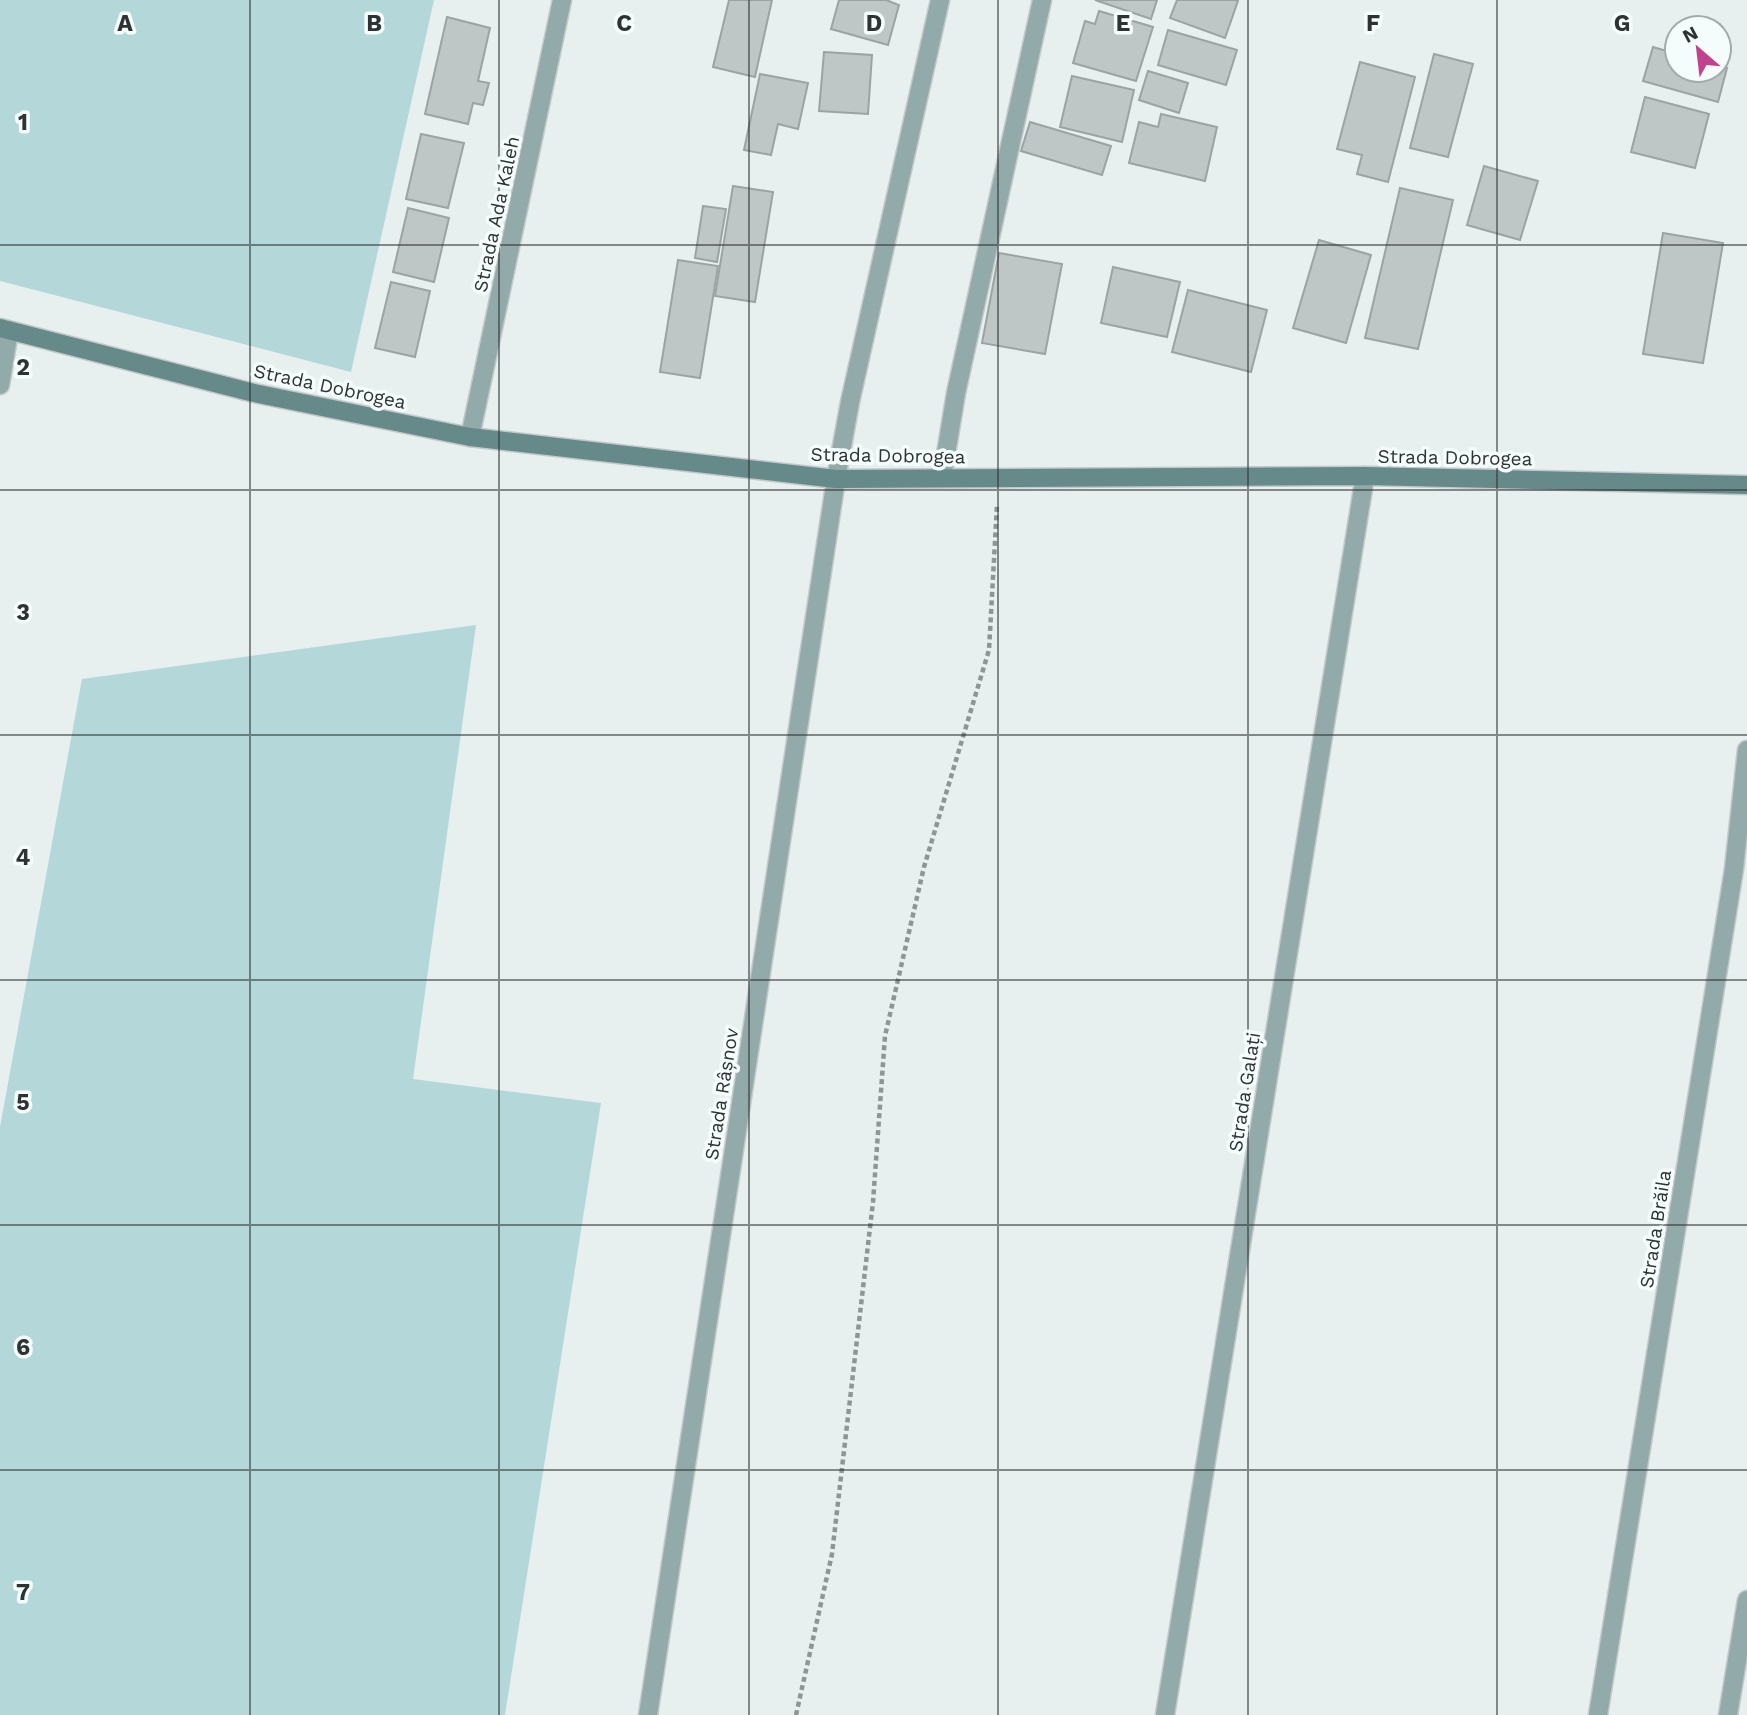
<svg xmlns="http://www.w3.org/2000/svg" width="1747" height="1715" font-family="'Work Sans',sans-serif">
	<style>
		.green { fill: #b4d8d9 }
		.building { fill: #bfc6c6; stroke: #9ca3a3; stroke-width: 2 }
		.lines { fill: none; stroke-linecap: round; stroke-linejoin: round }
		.street-casing { stroke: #c2c9c9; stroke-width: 21 }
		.secondary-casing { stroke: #c2c9c9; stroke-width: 21 }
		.path { stroke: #8f9595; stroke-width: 4.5; stroke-dasharray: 5 3.5; stroke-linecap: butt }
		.street { stroke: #92aaaa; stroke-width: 18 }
		.secondary { stroke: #668989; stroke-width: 18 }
		.grid { fill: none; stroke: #2f3232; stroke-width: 2; stroke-opacity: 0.55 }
		.labels { text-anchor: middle; stroke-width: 7; stroke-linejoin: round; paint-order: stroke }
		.street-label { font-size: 19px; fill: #2f3232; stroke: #f4fcfc }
		.grid-label { font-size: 23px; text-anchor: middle; font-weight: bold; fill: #2f3232; stroke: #f4fcfc; stroke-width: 7; stroke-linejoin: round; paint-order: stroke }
	</style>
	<rect width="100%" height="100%" fill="#e7efef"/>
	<g class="green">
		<polygon points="0,0 434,0 351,372 0,281"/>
		<polygon points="476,625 413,1079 601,1103 505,1715 0,1715 0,1127 82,679"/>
	</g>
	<g class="building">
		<polygon points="729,0 772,0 755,77 713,67"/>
		<polygon points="839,0 886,0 899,5 888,45 831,29"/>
		<polygon points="1095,0 1157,0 1151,19"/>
		<polygon points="1177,0 1235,0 1238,1 1225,38 1170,18"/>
		<polygon points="1099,11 1153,27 1136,81 1073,63 1085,21 1095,24"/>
		<polygon points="447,17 490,28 478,81 489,83 483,105 473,103 468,124 425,114"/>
		<polygon points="1168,30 1237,50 1226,85 1158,65"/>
		<polygon points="1653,47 1677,54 1677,70 1719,70 1719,66 1727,68 1718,102 1643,81"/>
		<polygon points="824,52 872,55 868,114 819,111"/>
		<polygon points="1434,54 1473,64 1448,157 1410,148"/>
		<polygon points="1360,62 1415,77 1388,182 1357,174 1362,155 1337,149"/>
		<polygon points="1148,71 1188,83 1179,113 1139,100"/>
		<polygon points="760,74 808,83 798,129 778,124 771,155 744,150"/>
		<polygon points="1072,76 1134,90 1122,142 1060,127"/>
		<polygon points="1645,97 1709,114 1695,168 1631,152"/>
		<polygon points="1161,114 1217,127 1205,181 1129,163 1139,122 1158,127"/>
		<polygon points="1030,122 1111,146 1102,175 1021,151"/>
		<polygon points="421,134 464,143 448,208 406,199"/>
		<polygon points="1484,166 1538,181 1520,240 1467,225"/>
		<polygon points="733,186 773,192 755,302 715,296"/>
		<polygon points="1400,188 1453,200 1418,349 1365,338"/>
		<polygon points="703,206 726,209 717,262 695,258"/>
		<polygon points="408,208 449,218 434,282 393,272"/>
		<polygon points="1663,233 1723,243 1703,363 1643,354"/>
		<polygon points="1319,240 1371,255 1346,343 1293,328"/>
		<polygon points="999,253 1062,264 1045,354 982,343"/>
		<polygon points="678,260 718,266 700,378 660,372"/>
		<polygon points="1113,267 1180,282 1167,337 1101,323"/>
		<polygon points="391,282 430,291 415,357 375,348"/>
		<polygon points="1188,290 1267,310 1251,372 1172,352"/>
	</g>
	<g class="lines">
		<defs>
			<g id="street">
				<polyline points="0,385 9,331"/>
				<polyline points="470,437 562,0"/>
				<polyline points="942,478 956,393 1042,0"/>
				<polyline points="648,1715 836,479 850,402 940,0"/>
				<polyline points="1165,1715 1365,476"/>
				<polyline points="1598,1715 1734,869 1747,750"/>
				<polyline points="1728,1715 1747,1600"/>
			</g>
			<polyline id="secondary" points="0,328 254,393 470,437 836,479 1365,476 1747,485"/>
		</defs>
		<use href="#street" class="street-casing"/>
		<use href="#secondary" class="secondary-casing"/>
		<polyline class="path" points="796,1715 832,1554 873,1202 885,1036 924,867 989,650 997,505"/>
		<use href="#street" class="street"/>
		<use href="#secondary" class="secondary"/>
	</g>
	<path class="grid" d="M250,0V1715M499,0V1715M749,0V1715M998,0V1715M1248,0V1715M1497,0V1715M0,245H1747M0,490H1747M0,735H1747M0,980H1747M0,1225H1747M0,1470H1747"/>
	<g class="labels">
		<g class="street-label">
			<text transform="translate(496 214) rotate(-78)" y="7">Strada Ada Kaleh</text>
			<text transform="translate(330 386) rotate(12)" y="7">Strada Dobrogea</text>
			<text transform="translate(888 455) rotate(1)" y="7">Strada Dobrogea</text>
			<text transform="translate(1455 457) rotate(1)" y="7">Strada Dobrogea</text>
			<text transform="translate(1244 1092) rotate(-81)" y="7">Strada Galați</text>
			<text transform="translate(721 1094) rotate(-81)" y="7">Strada Râșnov</text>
			<text transform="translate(1655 1229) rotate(-81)" y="7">Strada Brăila</text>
		</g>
	</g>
	<g class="grid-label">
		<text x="125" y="31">A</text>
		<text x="374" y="31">B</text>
		<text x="624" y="31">C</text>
		<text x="874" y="31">D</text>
		<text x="1123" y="31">E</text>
		<text x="1373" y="31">F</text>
		<text x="1622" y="31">G</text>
		<text x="23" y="130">1</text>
		<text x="23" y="375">2</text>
		<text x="23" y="620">3</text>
		<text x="23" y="865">4</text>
		<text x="23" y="1110">5</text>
		<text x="23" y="1355">6</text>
		<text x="23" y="1600">7</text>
	</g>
	<g transform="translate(1698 49) rotate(332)"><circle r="33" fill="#f4fcfc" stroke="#a5abab" stroke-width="2"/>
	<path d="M0-5L12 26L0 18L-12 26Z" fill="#c1418d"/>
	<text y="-10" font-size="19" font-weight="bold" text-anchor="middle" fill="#2f3232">N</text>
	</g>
</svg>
